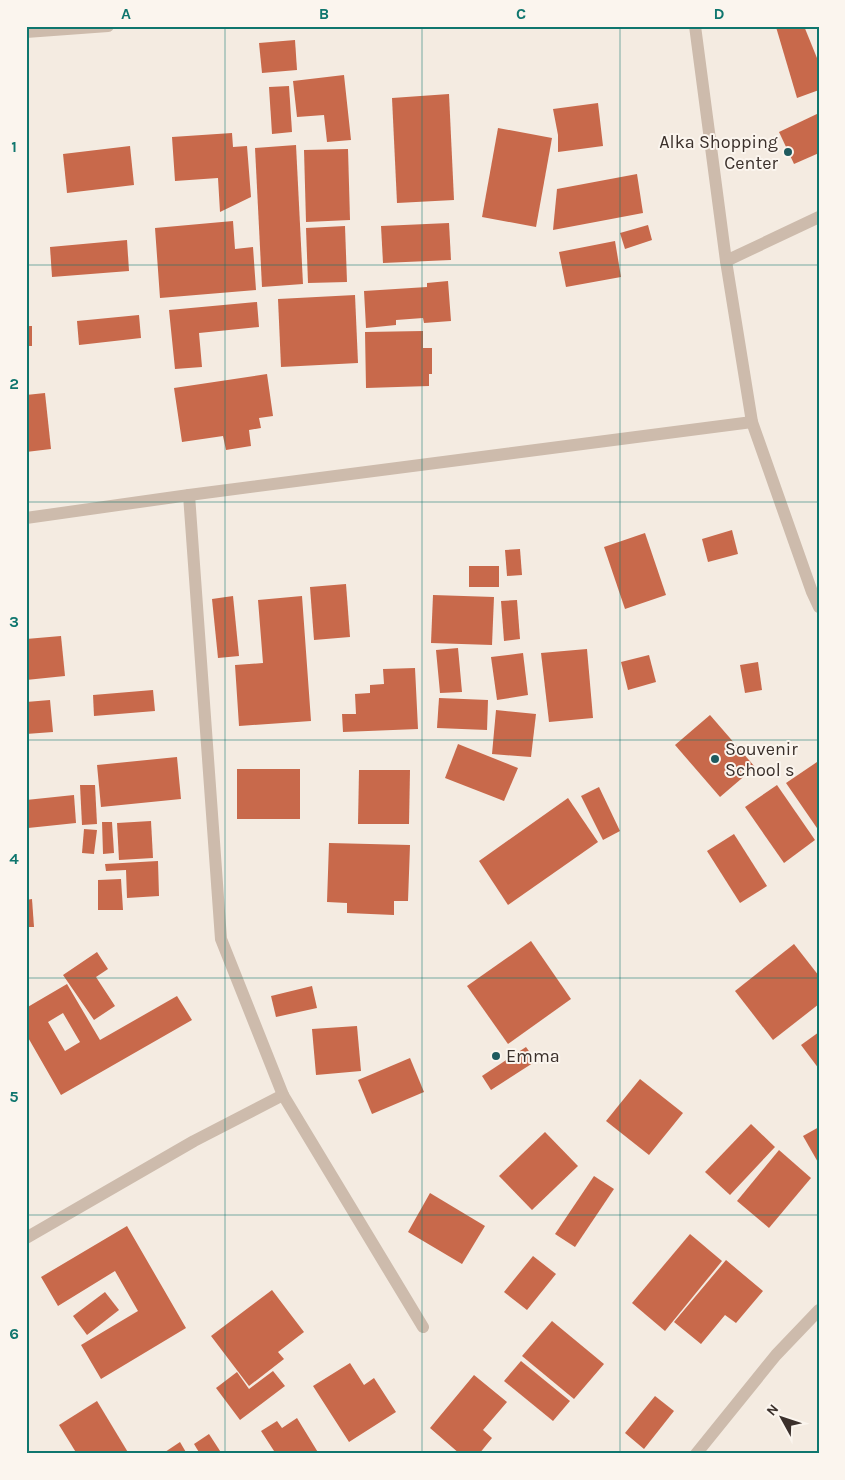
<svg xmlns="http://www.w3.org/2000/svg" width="845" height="1480" font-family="Karla,sans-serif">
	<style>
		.building { fill: #c8694b; fill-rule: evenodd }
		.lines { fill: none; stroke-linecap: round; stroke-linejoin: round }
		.street { stroke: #cdbbac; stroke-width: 12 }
		.grid { fill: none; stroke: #0f766e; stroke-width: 1; stroke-opacity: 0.55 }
		.poi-dot { fill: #1f5a5e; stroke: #fbf5ee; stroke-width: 2 }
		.labels { text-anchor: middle; stroke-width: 4; stroke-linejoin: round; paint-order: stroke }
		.poi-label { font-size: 18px; fill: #3b302b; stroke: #fbf5ee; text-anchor: start }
		.neatline { fill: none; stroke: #0f766e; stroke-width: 2 }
		.grid-label { font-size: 16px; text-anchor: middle; font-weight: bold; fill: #0f766e }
	</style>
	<rect width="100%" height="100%" fill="#f4ebe1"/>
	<g class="building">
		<polygon points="778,26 804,26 819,63 819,90 797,98 776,27"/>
		<polygon points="295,40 297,70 262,73 259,43"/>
		<polygon points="344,75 351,140 327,142 324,115 297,117 293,81"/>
		<polygon points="289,86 292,132 272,134 269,87"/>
		<polygon points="449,94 454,200 397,203 392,98"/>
		<polygon points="598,103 603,146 558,152 558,135 553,109"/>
		<polygon points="819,113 819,153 794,164 779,132"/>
		<polygon points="498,128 552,138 536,227 482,217"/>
		<polygon points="232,133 233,147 247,146 251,197 220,212 218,178 175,181 172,137"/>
		<polygon points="296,145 303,284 262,287 255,148"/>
		<polygon points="130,146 134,185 67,193 63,154"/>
		<polygon points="348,149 350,220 306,222 304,150"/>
		<polygon points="637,174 643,213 553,230 557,189"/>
		<polygon points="233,221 235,249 253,247 256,290 160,298 155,228"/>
		<polygon points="449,223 451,260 383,263 381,226"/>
		<polygon points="648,225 652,240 625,249 620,233"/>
		<polygon points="345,226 347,282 308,283 306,228"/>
		<polygon points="127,240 129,271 52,277 50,247"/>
		<polygon points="615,241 621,277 566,287 559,252"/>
		<polygon points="448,281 451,321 424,323 423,318 396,320 396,325 366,328 364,291 427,287 427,283"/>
		<polygon points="355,295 358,363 281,367 278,299"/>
		<polygon points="257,302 259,327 199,333 202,367 175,369 169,310"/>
		<polygon points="139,315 141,338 79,345 77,321"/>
		<rect x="26" y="326" width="6" height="20"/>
		<polygon points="423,331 423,348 432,348 432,374 429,374 429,386 366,388 365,332"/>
		<polygon points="267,374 273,416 259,418 261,428 249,430 251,446 226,450 223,436 182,442 174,388"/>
		<polygon points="45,393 51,449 26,452 26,395"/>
		<polygon points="732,530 738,554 708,562 702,539"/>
		<polygon points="645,533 666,595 625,609 604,547"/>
		<polygon points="520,549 522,575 507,576 505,550"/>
		<rect x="469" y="566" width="30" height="21"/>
		<polygon points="346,584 350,637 314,640 310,587"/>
		<polygon points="433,595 494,597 492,645 431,643"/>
		<polygon points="233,596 239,656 218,658 212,599"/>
		<polygon points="302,596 311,721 239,726 235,665 263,663 258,600"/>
		<polygon points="517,600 520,639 504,641 501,601"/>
		<polygon points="61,636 65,676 26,680 26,639"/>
		<polygon points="458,648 462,692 440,693 436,650"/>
		<polygon points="587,649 593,718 549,722 541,653"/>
		<polygon points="523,653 528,695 497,700 491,657"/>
		<polygon points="649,655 656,682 628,690 621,662"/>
		<polygon points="758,662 762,690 745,693 740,665"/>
		<polygon points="415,668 418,729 343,732 342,714 356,714 355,694 370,693 370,685 384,684 383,669"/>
		<polygon points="153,690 155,711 94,716 93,695"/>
		<polygon points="439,698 488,700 487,730 437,728"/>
		<polygon points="50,700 53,732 26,734 26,702"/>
		<polygon points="496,710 536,714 531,757 492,754"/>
		<polygon points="710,715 755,767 720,797 675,745"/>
		<polygon points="458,744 518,768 504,801 445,778"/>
		<polygon points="177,757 181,799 101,807 97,765"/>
		<polygon points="817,762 819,765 819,831 786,783"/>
		<rect x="237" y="769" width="63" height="50"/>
		<polygon points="359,770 410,770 409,824 358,824"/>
		<polygon points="80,785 95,785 97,824 82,825"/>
		<polygon points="777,785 815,840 784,863 745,807"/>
		<polygon points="599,787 620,831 603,840 581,796"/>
		<polygon points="74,795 76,823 28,828 26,800"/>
		<polygon points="568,798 598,842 508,905 479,861"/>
		<polygon points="151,821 153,858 119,860 117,823"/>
		<polygon points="102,822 112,822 114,853 103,854"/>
		<polygon points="84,829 97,830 94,854 82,853"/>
		<polygon points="734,834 767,886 740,903 707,851"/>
		<polygon points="329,843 410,845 408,901 394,901 394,915 347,913 347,903 327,902"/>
		<polygon points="158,861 159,896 127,898 126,870 106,871 105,864"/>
		<polygon points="121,879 123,910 98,910 98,880"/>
		<polygon points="32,899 34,927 26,927 26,900"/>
		<polygon points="531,941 571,999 508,1044 467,986"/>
		<polygon points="794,944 819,976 819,1004 773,1040 735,991"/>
		<polygon points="97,952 108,969 96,977 115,1006 94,1020 63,975"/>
		<path d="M67,984L100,1040L177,996L192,1020L61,1095L26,1034V1008ZM63,1013L80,1042L65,1051L48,1022Z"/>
		<polygon points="312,986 317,1008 276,1017 271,996"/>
		<polygon points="357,1026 361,1071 316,1075 312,1029"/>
		<polygon points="819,1032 819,1069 801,1045"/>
		<polygon points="526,1047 536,1061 491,1090 482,1076"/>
		<polygon points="410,1058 424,1092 372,1114 358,1080"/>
		<polygon points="640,1079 683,1113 649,1155 606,1121"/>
		<polygon points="751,1124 775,1147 730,1195 705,1172"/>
		<polygon points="819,1127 819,1164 803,1136"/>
		<polygon points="545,1132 578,1166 532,1210 499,1176"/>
		<polygon points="779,1150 811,1178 769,1228 737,1201"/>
		<polygon points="594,1176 614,1189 575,1247 555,1234"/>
		<polygon points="430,1193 485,1226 462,1264 408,1232"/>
		<polygon points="127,1226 186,1328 101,1379 81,1345 138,1311 115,1271 58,1306 41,1277"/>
		<polygon points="690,1234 722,1261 665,1331 632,1303"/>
		<polygon points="533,1256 556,1274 527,1310 504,1292"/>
		<polygon points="726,1260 763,1291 736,1323 725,1315 701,1344 674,1322"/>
		<polygon points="272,1290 304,1332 278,1352 284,1359 249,1386 211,1336"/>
		<polygon points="105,1292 119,1310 87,1335 73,1316"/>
		<polygon points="552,1321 604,1364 574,1399 522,1356"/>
		<polygon points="521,1361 570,1401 553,1421 504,1381"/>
		<polygon points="350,1363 364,1385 374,1378 396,1412 349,1442 313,1386"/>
		<polygon points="273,1371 285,1386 240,1420 216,1388 237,1372 249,1389"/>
		<polygon points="474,1375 507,1402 483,1430 492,1438 479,1454 460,1454 430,1428"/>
		<polygon points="655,1396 674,1411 644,1449 625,1433"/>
		<polygon points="97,1401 129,1454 77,1454 59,1425"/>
		<polygon points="297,1418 319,1454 276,1454 261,1431 277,1421 282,1428"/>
		<polygon points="209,1434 222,1454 200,1454 194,1444"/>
		<polygon points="180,1442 187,1454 162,1454"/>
	</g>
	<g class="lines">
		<g class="street">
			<polyline points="695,26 726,261 752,422 812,592 819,607"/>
			<polyline points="26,32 108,26"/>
			<polyline points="726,261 819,217"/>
			<polyline points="189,495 221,939 283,1095 423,1327"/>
			<polyline points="26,518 189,495 752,422"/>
			<polyline points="26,1238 194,1141 283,1095"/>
			<polyline points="696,1454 776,1355 819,1310"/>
		</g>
	</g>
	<path class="grid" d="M225,26V1454M422,26V1454M620,26V1454M26,265H819M26,502H819M26,740H819M26,978H819M26,1215H819"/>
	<g class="poi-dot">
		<circle cx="788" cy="152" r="5"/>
		<circle cx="715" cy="759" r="5"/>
		<circle cx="496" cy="1056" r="5"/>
	</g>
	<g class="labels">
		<g class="poi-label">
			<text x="778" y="148" text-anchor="end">Alka Shopping<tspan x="778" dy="21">Center</tspan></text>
			<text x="725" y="755">Souvenir<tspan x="725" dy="21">School s</tspan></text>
			<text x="506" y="1062">Emma</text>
		</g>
	</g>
	<rect width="845" height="1480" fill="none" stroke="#fbf5ee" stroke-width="55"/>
	<g transform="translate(782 1418) rotate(310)" stroke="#fbf5ee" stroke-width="4" paint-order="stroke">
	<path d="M0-4L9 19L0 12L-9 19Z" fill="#3b302b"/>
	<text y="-8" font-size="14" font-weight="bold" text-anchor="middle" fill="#3b302b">N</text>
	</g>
	<rect x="28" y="28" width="790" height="1424" class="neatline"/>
	<g class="grid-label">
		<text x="126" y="19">A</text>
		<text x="324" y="19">B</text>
		<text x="521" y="19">C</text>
		<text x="719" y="19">D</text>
		<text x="14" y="152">1</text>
		<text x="14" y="389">2</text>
		<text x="14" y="627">3</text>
		<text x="14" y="864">4</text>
		<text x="14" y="1102">5</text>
		<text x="14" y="1339">6</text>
	</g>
</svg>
